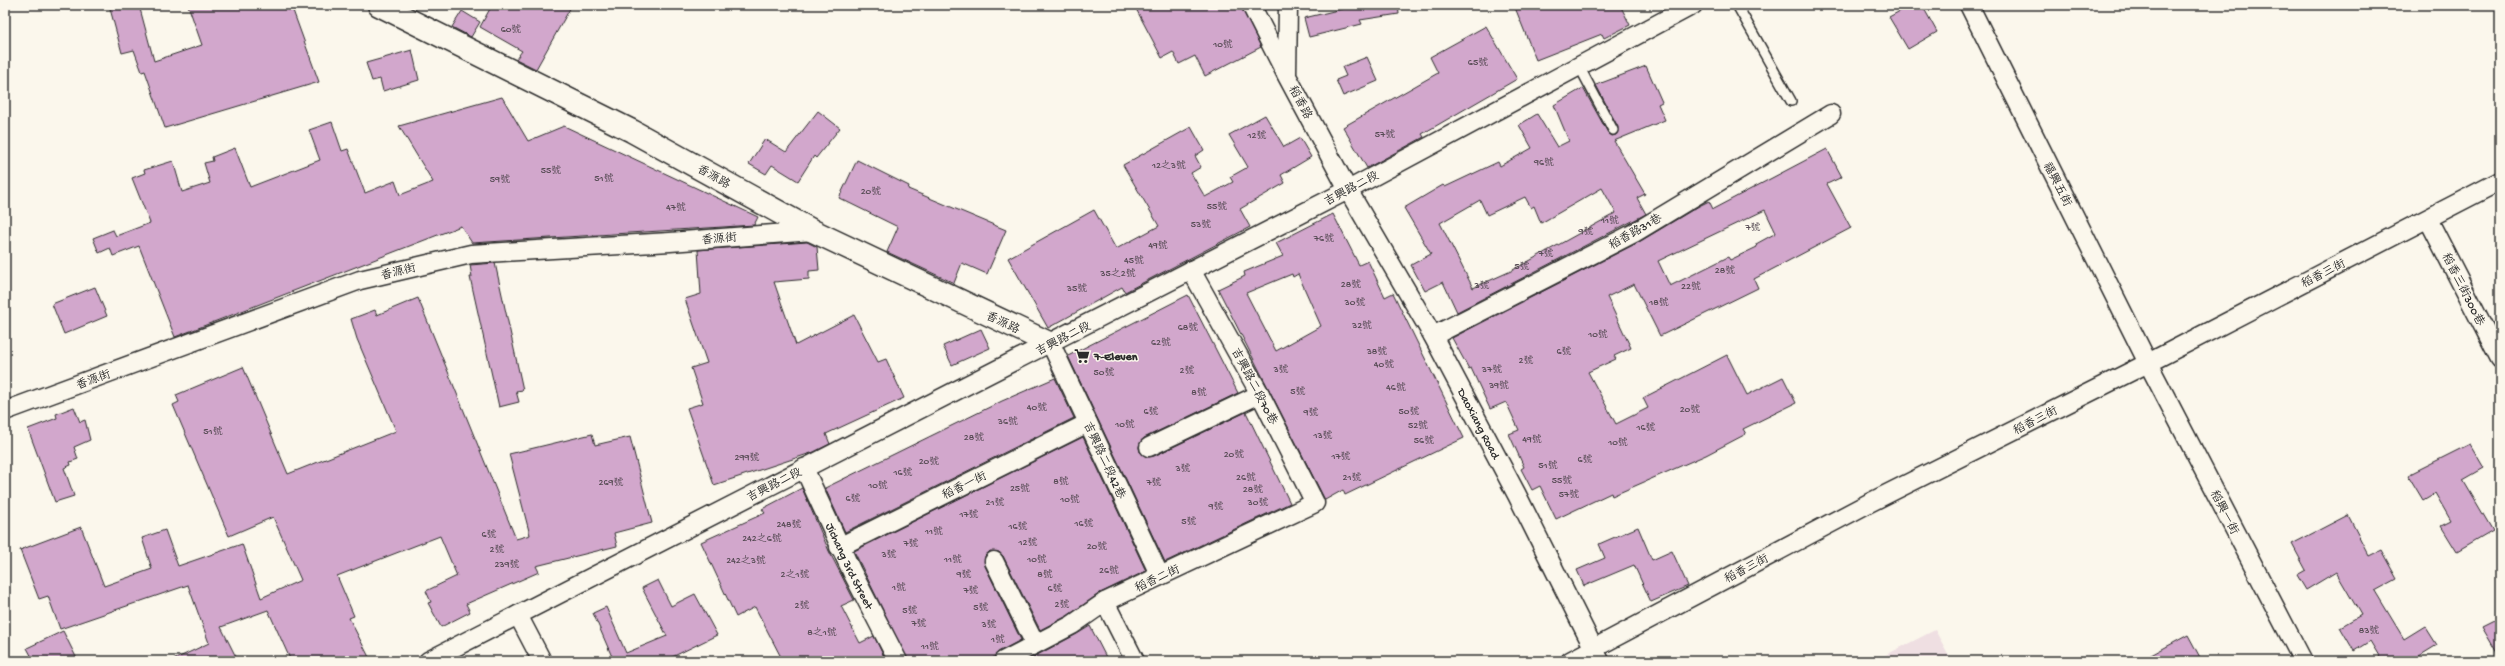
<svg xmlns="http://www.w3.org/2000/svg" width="2505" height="666" font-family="'Gochi Hand','LXGW WenKai TC',sans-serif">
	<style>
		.built { fill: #efdfe2 }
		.building { fill: #d2a7cc; stroke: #2b2b2b; fill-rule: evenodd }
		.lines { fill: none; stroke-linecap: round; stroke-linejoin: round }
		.service-casing { stroke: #2b2b2b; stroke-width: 12 }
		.minor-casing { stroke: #2b2b2b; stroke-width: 21 }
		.tertiary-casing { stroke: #2b2b2b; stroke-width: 25 }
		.service { stroke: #fbf7ec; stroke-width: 9 }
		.minor { stroke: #fbf7ec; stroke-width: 18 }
		.tertiary { stroke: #fbf7ec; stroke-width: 22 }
		.labels { text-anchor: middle; stroke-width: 3; stroke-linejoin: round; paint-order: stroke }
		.number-label { font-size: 10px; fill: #554a53 }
		.street-label { font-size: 12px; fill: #2b2b2b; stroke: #fbf7ec }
		.poi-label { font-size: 12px; font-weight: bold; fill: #2b2b2b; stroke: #fbf7ec; text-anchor: start }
	</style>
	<rect width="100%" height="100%" fill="#fbf7ec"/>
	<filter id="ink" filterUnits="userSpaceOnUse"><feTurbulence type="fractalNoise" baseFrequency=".025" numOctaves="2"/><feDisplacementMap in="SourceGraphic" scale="8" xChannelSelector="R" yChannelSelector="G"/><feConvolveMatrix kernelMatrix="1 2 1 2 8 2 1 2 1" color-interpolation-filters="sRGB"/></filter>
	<g filter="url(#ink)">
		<polygon class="built" points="1935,630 1952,661 1874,661"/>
		<g class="building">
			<polygon points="109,5 139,5 154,61 202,45 188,5 291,5 319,82 165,128 145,71 142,72 134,50 122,53"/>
			<polygon points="492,5 572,5 536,69 516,59 522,51 480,27"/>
			<polygon points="1134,5 1241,5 1261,47 1205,76 1195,56 1179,64 1173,52 1162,58"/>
			<polygon points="1359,5 1398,5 1399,14 1360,20 1362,24 1309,37 1304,18"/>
			<polygon points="1514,5 1620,5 1630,25 1604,38 1602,34 1536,60"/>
			<polygon points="1911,5 1922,5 1937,32 1908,49 1889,17"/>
			<polygon points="462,11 480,22 471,37 452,27"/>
			<polygon points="1486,26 1517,79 1422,134 1424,137 1367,168 1343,127 1438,73 1430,57"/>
			<polygon points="412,50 419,80 383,91 380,79 372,81 366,63"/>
			<polygon points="1367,57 1378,81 1343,96 1336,80 1346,76 1342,67"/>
			<path d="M1646,66L1662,102L1658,104L1665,120L1614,141L1645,194L1637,198L1646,214L1457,312L1443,282L1425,291L1411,265L1431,254L1404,208L1443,185L1445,187L1498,162L1500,166L1532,148L1519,125L1537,114L1557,147L1569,141L1554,105L1583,88L1608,133L1612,136L1616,135L1618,127L1596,85ZM1602,188L1616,213L1511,271L1473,288L1440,223L1480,200L1487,215L1525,197L1531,208L1534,206L1541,223Z"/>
			<polygon points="502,97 528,141 564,126 758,217 754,225 472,243 461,226 175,337 139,246 113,256 110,248 99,253 93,238 113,230 116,236 150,223 132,178 145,173 144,170 173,161 182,192 210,183 204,163 213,161 212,157 235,148 250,187 320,160 309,130 332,122 342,151 348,149 365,193 395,181 400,195 433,182 399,126"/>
			<polygon points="818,111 840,128 816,158 814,156 798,181 772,165 766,174 749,164 765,139 786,152"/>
			<polygon points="1265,115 1284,147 1300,138 1311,157 1281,175 1285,183 1240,209 1250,227 1125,292 1122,287 1048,328 1008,258 1094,210 1116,249 1159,226 1123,165 1191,127 1204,150 1195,156 1201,167 1191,173 1205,197 1233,182 1230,177 1248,167 1229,135"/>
			<path d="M1827,149L1842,177L1827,184L1851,228L1754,279L1758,288L1660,336L1634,284L1607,297L1631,348L1614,356L1616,359L1588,372L1616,424L1648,408L1643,398L1727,355L1747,395L1783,377L1796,403L1743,429L1746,434L1706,455L1612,496L1611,493L1556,519L1540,486L1532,490L1521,469L1524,467L1509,434L1519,430L1506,402L1490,409L1471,368L1469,369L1452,338L1639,242L1699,206L1709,201L1713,209ZM1765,210L1776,233L1756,244L1757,247L1730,260L1728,257L1670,286L1658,261Z"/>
			<polygon points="857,160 909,186 908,189 1006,230 987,274 962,263 954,283 887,252 898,227 839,198"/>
			<path d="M1333,214L1359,265L1368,261L1385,297L1393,293L1464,438L1345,495L1343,490L1325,500L1218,289L1245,276L1244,272L1283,256L1276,243ZM1292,274L1293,277L1298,274L1321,326L1276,351L1246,293Z"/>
			<polygon points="807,242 817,247 819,270 809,271 809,279 774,282 796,345 854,315 878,362 886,359 904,398 826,434 830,444 814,452 714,485 687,408 703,403 691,368 707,363 685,299 701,294 698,250"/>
			<polygon points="495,263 523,390 516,391 519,402 499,407 470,277 472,277 470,265"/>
			<polygon points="95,287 107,316 64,334 52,304"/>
			<polygon points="1188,295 1238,393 1144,438 1139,446 1140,452 1148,457 1154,456 1246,412 1290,503 1165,562 1068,356"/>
			<polygon points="418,298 516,539 530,535 509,454 592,434 595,445 630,437 652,523 614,533 617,546 536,566 539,572 466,604 470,612 441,627 428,603 431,602 426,591 457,576 440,536 337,576 354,616 349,618 371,661 291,661 268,610 221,627 238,661 171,661 209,643 188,585 60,629 48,596 39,599 20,550 81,527 104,586 152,569 142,538 165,530 178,566 242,544 261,598 301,580 273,517 229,536 173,405 179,402 176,395 243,367 288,474 396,431 357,339 351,319 375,310 377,315"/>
			<polygon points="981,329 990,348 952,365 943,346"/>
			<polygon points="1055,378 1074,418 845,532 825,488 1002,401"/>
			<polygon points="74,407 80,422 85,420 90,440 74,447 78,459 70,462 71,465 64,468 74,496 55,502 28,429 57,418 56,414"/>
			<polygon points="1083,437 1146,571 1100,593 1067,616 1040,630 1003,556 999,552 990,551 985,556 985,566 1021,640 998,652 993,661 908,661 854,551"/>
			<polygon points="2470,444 2484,468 2463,480 2493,531 2457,552 2441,526 2451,521 2435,493 2423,500 2408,475"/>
			<polygon points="802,488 829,551 854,600 841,606 860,643 874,636 886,661 783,661 755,607 736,617 701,542 765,513 762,509"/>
			<polygon points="2348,515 2369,556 2381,550 2397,579 2375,591 2404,639 2425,626 2437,645 2411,661 2382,661 2370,641 2354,651 2340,627 2361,615 2336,572 2306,590 2297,575 2306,570 2292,544"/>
			<polygon points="1638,527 1652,560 1672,551 1688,586 1651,602 1634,565 1584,586 1577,570 1605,558 1599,544"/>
			<polygon points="658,580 671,606 695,594 717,635 664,661 607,661 613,659 593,613 606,607 626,653 667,636 642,588"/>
			<polygon points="2500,618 2500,658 2482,627"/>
			<polygon points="1090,626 1108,661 1026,661 1077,634"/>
			<polygon points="63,631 78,661 34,661 27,648"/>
			<polygon points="2188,635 2202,661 2140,661"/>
		</g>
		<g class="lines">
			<defs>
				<g id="service">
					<polyline points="1737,5 1791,101"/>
					<polyline points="1579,66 1613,130"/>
				</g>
				<g id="minor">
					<polyline points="1251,5 1286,74"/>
					<path id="s1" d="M1288,5L1287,76L1348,190L1433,336L1517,495L1600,661"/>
					<polyline points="1969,5 2148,363 2303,661"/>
					<polyline points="2428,219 2500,359"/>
					<polyline points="1433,336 1634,233 1831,114"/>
					<polyline points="1051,344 1160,576"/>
					<polyline points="5,411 360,280 471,254 670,242 813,231"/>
					<polyline points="1149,447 1260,394"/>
					<path id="s2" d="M804,468L852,572L898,661"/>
					<polyline points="839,547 1088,423"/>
					<polyline points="994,561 1035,644"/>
					<polyline points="1105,602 1135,661"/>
					<polyline points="518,615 542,661"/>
					<polyline points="428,661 1348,190 1693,5"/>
					<polyline points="1003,661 1072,625 1105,602 1315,503 1260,394 1191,270"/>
					<polyline points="1570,661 1869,503 2148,363 2500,181"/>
				</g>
				<polyline id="tertiary" points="379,5 632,131 813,231 1051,344"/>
			</defs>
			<use href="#service" class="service-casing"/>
			<use href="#minor" class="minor-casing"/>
			<use href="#tertiary" class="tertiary-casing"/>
			<use href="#service" class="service"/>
			<use href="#minor" class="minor"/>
			<use href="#tertiary" class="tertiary"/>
		</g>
	</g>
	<defs>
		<symbol id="supermarket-bare" viewBox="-9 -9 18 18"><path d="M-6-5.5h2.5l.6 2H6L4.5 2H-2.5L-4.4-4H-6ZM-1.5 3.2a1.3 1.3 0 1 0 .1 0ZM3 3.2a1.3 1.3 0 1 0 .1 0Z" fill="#2b2b2b" stroke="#fbf7ec" stroke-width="2.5" paint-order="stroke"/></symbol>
	</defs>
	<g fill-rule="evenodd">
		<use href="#supermarket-bare" x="1071" y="345" width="22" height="22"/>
	</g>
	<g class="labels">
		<g class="number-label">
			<text x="511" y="32">60號</text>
			<text x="1223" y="47">10號</text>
			<text x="1478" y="65">65號</text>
			<text x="1385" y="137">57號</text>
			<text x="1257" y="138">12號</text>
			<text x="1544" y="165">96號</text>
			<text x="1169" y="168">12之3號</text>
			<text x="551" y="173">55號</text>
			<text x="604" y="181">51號</text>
			<text x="500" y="182">59號</text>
			<text x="871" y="194">20號</text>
			<text x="1217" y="209">55號</text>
			<text x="676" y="210">47號</text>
			<text x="1610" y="223">11號</text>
			<text x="1201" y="227">53號</text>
			<text x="1753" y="230">7號</text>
			<text x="1586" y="234">9號</text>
			<text x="1324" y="241">76號</text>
			<text x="1158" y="248">49號</text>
			<text x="1546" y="256">7號</text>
			<text x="1134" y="263">45號</text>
			<text x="1522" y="269">5號</text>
			<text x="1725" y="273">28號</text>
			<text x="1118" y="276">35之2號</text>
			<text x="1351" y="287">28號</text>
			<text x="1482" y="288">3號</text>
			<text x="1691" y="289">22號</text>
			<text x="1077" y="291">35號</text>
			<text x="1355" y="305">30號</text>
			<text x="1659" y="305">18號</text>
			<text x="1362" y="328">32號</text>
			<text x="1188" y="330">68號</text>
			<text x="1598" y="337">10號</text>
			<text x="1161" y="345">62號</text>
			<text x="1377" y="354">38號</text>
			<text x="1564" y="354">6號</text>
			<text x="1526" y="363">2號</text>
			<text x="1384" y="367">40號</text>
			<text x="1281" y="372">3號</text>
			<text x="1492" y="372">37號</text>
			<text x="1187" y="373">2號</text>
			<text x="1104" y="375">50號</text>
			<text x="1499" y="388">39號</text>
			<text x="1396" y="390">46號</text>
			<text x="1298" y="394">5號</text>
			<text x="1199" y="395">8號</text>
			<text x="1037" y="410">40號</text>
			<text x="1690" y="412">20號</text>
			<text x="1151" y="414">6號</text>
			<text x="1409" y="414">50號</text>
			<text x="1311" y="415">9號</text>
			<text x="1008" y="424">36號</text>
			<text x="1125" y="427">10號</text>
			<text x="1418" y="428">52號</text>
			<text x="1646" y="430">16號</text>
			<text x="213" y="434">51號</text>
			<text x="1323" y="438">13號</text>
			<text x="974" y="440">28號</text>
			<text x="1532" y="442">49號</text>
			<text x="1424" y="443">56號</text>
			<text x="1618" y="445">10號</text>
			<text x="1234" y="457">20號</text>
			<text x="1341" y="459">17號</text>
			<text x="747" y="460">299號</text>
			<text x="1585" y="462">6號</text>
			<text x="929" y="464">20號</text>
			<text x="1548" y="468">51號</text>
			<text x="1183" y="471">3號</text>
			<text x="903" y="475">16號</text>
			<text x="1246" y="480">26號</text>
			<text x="1352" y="480">21號</text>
			<text x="1562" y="483">55號</text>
			<text x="1061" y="484">8號</text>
			<text x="611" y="485">269號</text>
			<text x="1154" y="485">7號</text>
			<text x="878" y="488">10號</text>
			<text x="1020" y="491">25號</text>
			<text x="1253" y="492">28號</text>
			<text x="1569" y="497">57號</text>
			<text x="853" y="501">6號</text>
			<text x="1070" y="502">10號</text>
			<text x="995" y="505">21號</text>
			<text x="1258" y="505">30號</text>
			<text x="1216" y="509">9號</text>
			<text x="969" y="517">17號</text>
			<text x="1189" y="524">5號</text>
			<text x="1084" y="526">16號</text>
			<text x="789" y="527">248號</text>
			<text x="1018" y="529">16號</text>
			<text x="934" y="534">11號</text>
			<text x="489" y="537">6號</text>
			<text x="762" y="541">242之6號</text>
			<text x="1028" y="545">12號</text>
			<text x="911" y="546">7號</text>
			<text x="1097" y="549">20號</text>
			<text x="497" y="552">2號</text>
			<text x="889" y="557">3號</text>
			<text x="953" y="562">11號</text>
			<text x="1037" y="562">10號</text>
			<text x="746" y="563">242之3號</text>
			<text x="507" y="567">239號</text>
			<text x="1109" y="573">26號</text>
			<text x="795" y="577">2之1號</text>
			<text x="964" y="577">9號</text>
			<text x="1045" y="577">8號</text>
			<text x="899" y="590">1號</text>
			<text x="1055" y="591">6號</text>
			<text x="971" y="593">7號</text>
			<text x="1062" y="607">2號</text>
			<text x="802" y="608">2號</text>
			<text x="981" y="610">5號</text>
			<text x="910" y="613">5號</text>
			<text x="919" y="626">7號</text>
			<text x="989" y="627">3號</text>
			<text x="2369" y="633">83號</text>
			<text x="822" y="635">8之1號</text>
			<text x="998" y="642">1號</text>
			<text x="930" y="649">11號</text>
		</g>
		<g class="street-label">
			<text transform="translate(1301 102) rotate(62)" y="4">稻香路</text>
			<text transform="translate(714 176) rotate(29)" y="4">香源路</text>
			<text transform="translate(2058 184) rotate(63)" y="4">福興五街</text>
			<text transform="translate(1351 188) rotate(-28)" y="4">吉興路二段</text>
			<text transform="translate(1635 231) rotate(-30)" y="4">稻香路31巷</text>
			<text transform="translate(719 238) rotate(-5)" y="4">香源街</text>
			<text transform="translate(398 271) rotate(-14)" y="4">香源街</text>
			<text transform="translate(2323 273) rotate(-27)" y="4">稻香三街</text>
			<text transform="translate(2464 289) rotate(63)" y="4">稻香三街300巷</text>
			<text transform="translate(1003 322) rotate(25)" y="4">香源路</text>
			<text transform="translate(1063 338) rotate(-27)" y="4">吉興路二段</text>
			<text transform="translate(93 379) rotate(-20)" y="4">香源街</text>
			<text transform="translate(1255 386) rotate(62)" y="4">吉興路二段70巷</text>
			<text transform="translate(2035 420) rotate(-27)" y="4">稻香三街</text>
			<text dy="4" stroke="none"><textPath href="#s1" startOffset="468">Daoxiang Road</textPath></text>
			<text transform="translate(1105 460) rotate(65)" y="4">吉興路二段42巷</text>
			<text transform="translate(774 484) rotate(-27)" y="4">吉興路二段</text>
			<text transform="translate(964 485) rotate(-26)" y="4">稻香一街</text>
			<text transform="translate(2225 512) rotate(63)" y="4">稻興一街</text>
			<text dy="4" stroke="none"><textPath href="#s2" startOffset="108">Jichang 3rd Street</textPath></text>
			<text transform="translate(1746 568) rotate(-28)" y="4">稻香三街</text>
			<text transform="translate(1157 578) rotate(-25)" y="4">稻香二街</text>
		</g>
		<g class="poi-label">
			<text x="1094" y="360">7-Eleven</text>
		</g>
	</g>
	<rect width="2505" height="666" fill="none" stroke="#fbf7ec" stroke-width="20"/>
	<rect x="10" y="10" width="2485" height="646" fill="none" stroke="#2b2b2b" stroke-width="1.5" filter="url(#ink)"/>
</svg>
